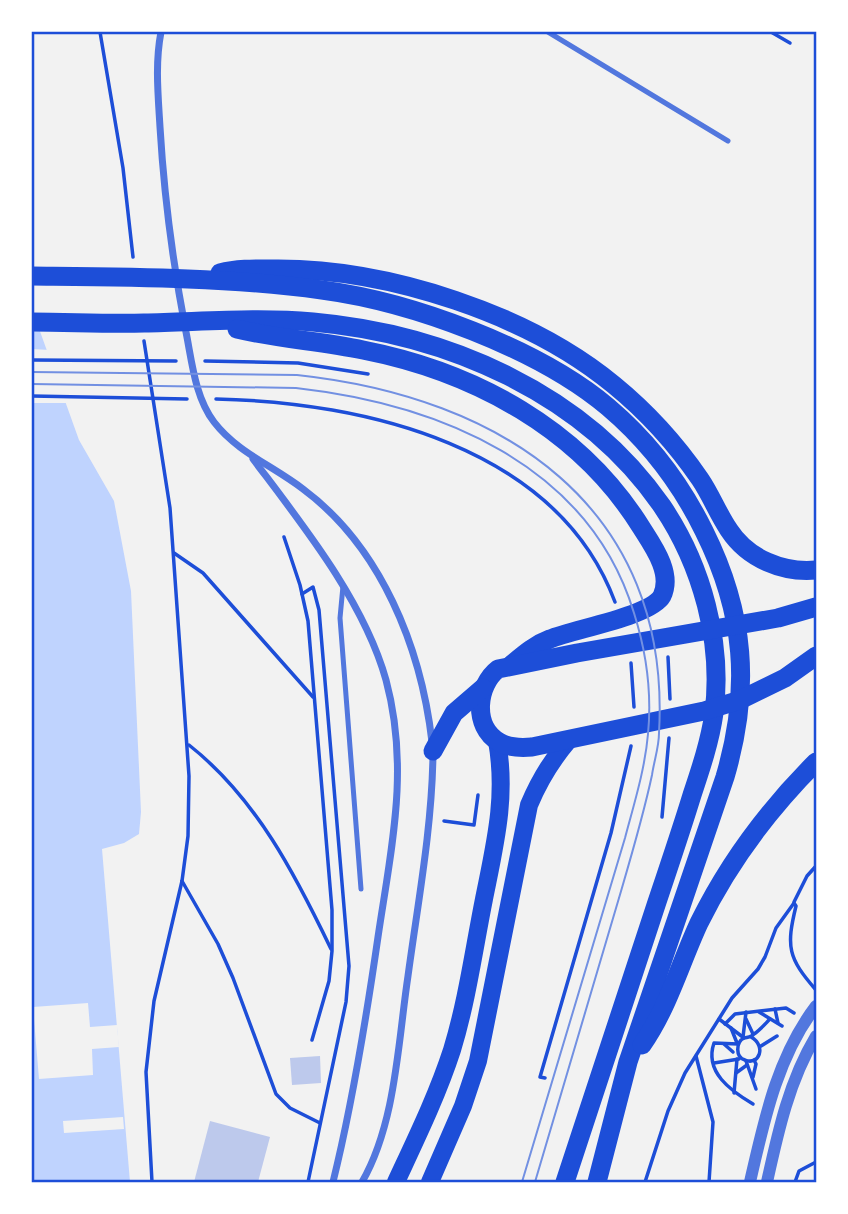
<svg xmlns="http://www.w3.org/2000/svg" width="848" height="1214" font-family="Raleway,sans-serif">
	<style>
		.water { fill: #bfd3fe }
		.pier { fill: #f2f2f2 }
		.building { fill: #bdc9ec }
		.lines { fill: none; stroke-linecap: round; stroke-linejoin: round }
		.path { stroke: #1d4ed8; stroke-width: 3.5 }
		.service { stroke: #5277de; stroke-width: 5 }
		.minor { stroke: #5277de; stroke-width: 7 }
		.tertiary { stroke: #5277de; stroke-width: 12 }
		.primary { stroke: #1d4ed8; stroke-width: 18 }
		.trunk { stroke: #1d4ed8; stroke-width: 19 }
		.tram { stroke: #7290e2; stroke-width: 2 }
		.neatline { fill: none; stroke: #1d4ed8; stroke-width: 2.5 }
	</style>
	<rect width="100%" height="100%" fill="#f2f2f2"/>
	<polygon class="water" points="32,309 79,440 114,501 131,591 141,812 139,834 124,843 102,849 130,1182 32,1182"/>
	<g class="pier">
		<polygon points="32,349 50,350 70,403 32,403"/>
		<polygon points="88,1003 90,1027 117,1025 119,1047 92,1049 93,1075 39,1079 33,1007"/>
		<polygon points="123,1117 124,1129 64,1133 63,1121"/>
	</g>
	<g class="building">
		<polygon points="320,1056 321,1083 292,1085 290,1058"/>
		<polygon points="210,1121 270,1137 258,1182 194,1182"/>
	</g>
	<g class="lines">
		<g class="path">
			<polyline points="100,32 123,168 133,257"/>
			<polyline points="771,32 790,43"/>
			<polyline points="144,341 170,508 189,776 188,836 182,881 154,1001 146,1072 152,1182"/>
			<polyline points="32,360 176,361"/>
			<polyline points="205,361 298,363 368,374"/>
			<polyline points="32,396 187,399"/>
			<path d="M216,399C363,402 557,446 615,602"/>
			<polyline points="284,537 300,585 308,621 332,910 332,951 329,981 312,1040"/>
			<polyline points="174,553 203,573 313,697"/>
			<polyline points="302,594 313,587 319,610 349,966 346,1002 308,1182"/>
			<polyline points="668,657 670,699"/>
			<polyline points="631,663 634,707"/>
			<path d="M189,745C256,798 295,874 331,949"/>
			<polyline points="662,817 669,738"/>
			<polyline points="444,821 474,825 478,795"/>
			<polyline points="182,881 218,944 233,978 276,1094 290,1108 320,1123"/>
			<polyline points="794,902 807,876 816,866"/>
			<polyline points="775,1009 778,1023"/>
			<polyline points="759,1012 782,1026"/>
			<polyline points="719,1019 744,1038"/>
			<polyline points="746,1019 753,1034"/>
			<polyline points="725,1024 735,1014 786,1008 794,1013"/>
			<polyline points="731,1028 737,1043"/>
			<polyline points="743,1037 746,1012"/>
			<path d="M751,1037C767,1046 759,1066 745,1060C735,1057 736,1042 744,1038C748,1037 752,1037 754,1034C760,1030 765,1024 770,1019"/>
			<polyline points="724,1044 733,1052"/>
			<path d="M738,1044L714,1043C704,1072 731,1091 753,1104"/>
			<polyline points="761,1046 777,1036"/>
			<polyline points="696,1056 713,1122 709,1182"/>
			<polyline points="746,1061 756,1089"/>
			<polyline points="714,1063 739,1059"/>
			<polyline points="736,1073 747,1065"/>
			<polyline points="753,1077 756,1064 754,1060"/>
			<polyline points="545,1078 540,1077 611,833 631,746"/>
			<polyline points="734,1093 737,1059"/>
			<path d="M645,1182L668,1111L685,1073L732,998L758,969L765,957L776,928L794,903L796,906C786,947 788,958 816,990"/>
			<polyline points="795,1182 799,1171 816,1162"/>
		</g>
		<g class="service">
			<polyline points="548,32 728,141"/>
			<polyline points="343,586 340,618 361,889"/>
		</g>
		<g class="minor">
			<path d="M161,32C155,63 158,94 160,127C164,195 173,264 186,332C192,362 195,397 214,422C237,452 273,466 303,489C381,547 421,647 432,742"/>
			<path d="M253,459C302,524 364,601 386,680C410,769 391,849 378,937C366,1020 353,1101 333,1182"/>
			<path d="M362,1182C396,1123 398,1042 408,976C418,902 432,828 433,754"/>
		</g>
		<g class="tertiary">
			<path d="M750,1182C764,1121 777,1057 816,1006"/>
			<path d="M767,1182C778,1132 789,1081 816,1036"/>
		</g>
		<g class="primary">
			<path d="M396,1182C416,1139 437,1096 452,1050C467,1001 474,949 484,899C495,844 507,797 497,741"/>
			<path d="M430,1182L463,1106L478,1061L529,805C539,781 551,761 568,741"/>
		</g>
		<g class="trunk">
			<path d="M220,273C239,268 259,269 278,269C389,269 528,314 614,385C647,412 676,444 700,479C711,495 718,514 729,530C748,559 783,573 816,570"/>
			<path d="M32,276C128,277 226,277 322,290C412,302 538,348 608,407C648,441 681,484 704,531C745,613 751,689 725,777L628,1062L597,1182"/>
			<path d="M32,322C69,322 107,324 144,323C200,322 257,317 313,322C447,334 584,393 662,506C702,565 723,642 714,713C710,741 701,768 692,795C681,831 669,866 657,902C626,995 596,1089 565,1182"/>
			<path d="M237,329C278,339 321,341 363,350C475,372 580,429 641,527C653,546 673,573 662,596C651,616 574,629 550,639C534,645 523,655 511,665"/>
			<path d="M816,607L778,618L577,653L498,669C477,685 472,726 499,742C509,748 521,748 532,747L704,711L740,700L785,678L816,656"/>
			<polyline points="433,751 454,713 483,688"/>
			<path d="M642,1045C668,1008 680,964 699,923C728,864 770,808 816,762"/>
		</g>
		<g class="tram">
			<path d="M32,372L297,375C502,397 672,506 659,733C659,747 654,761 652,775C643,817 631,857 619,898C591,993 563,1088 535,1182"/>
			<path d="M32,384L296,388C438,404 589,464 634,613C646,651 652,693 648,734C645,769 634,804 625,838L522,1182"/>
		</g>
	</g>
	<rect width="848" height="1214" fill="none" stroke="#ffffff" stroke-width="66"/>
	<rect x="33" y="33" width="782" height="1148" class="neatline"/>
</svg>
